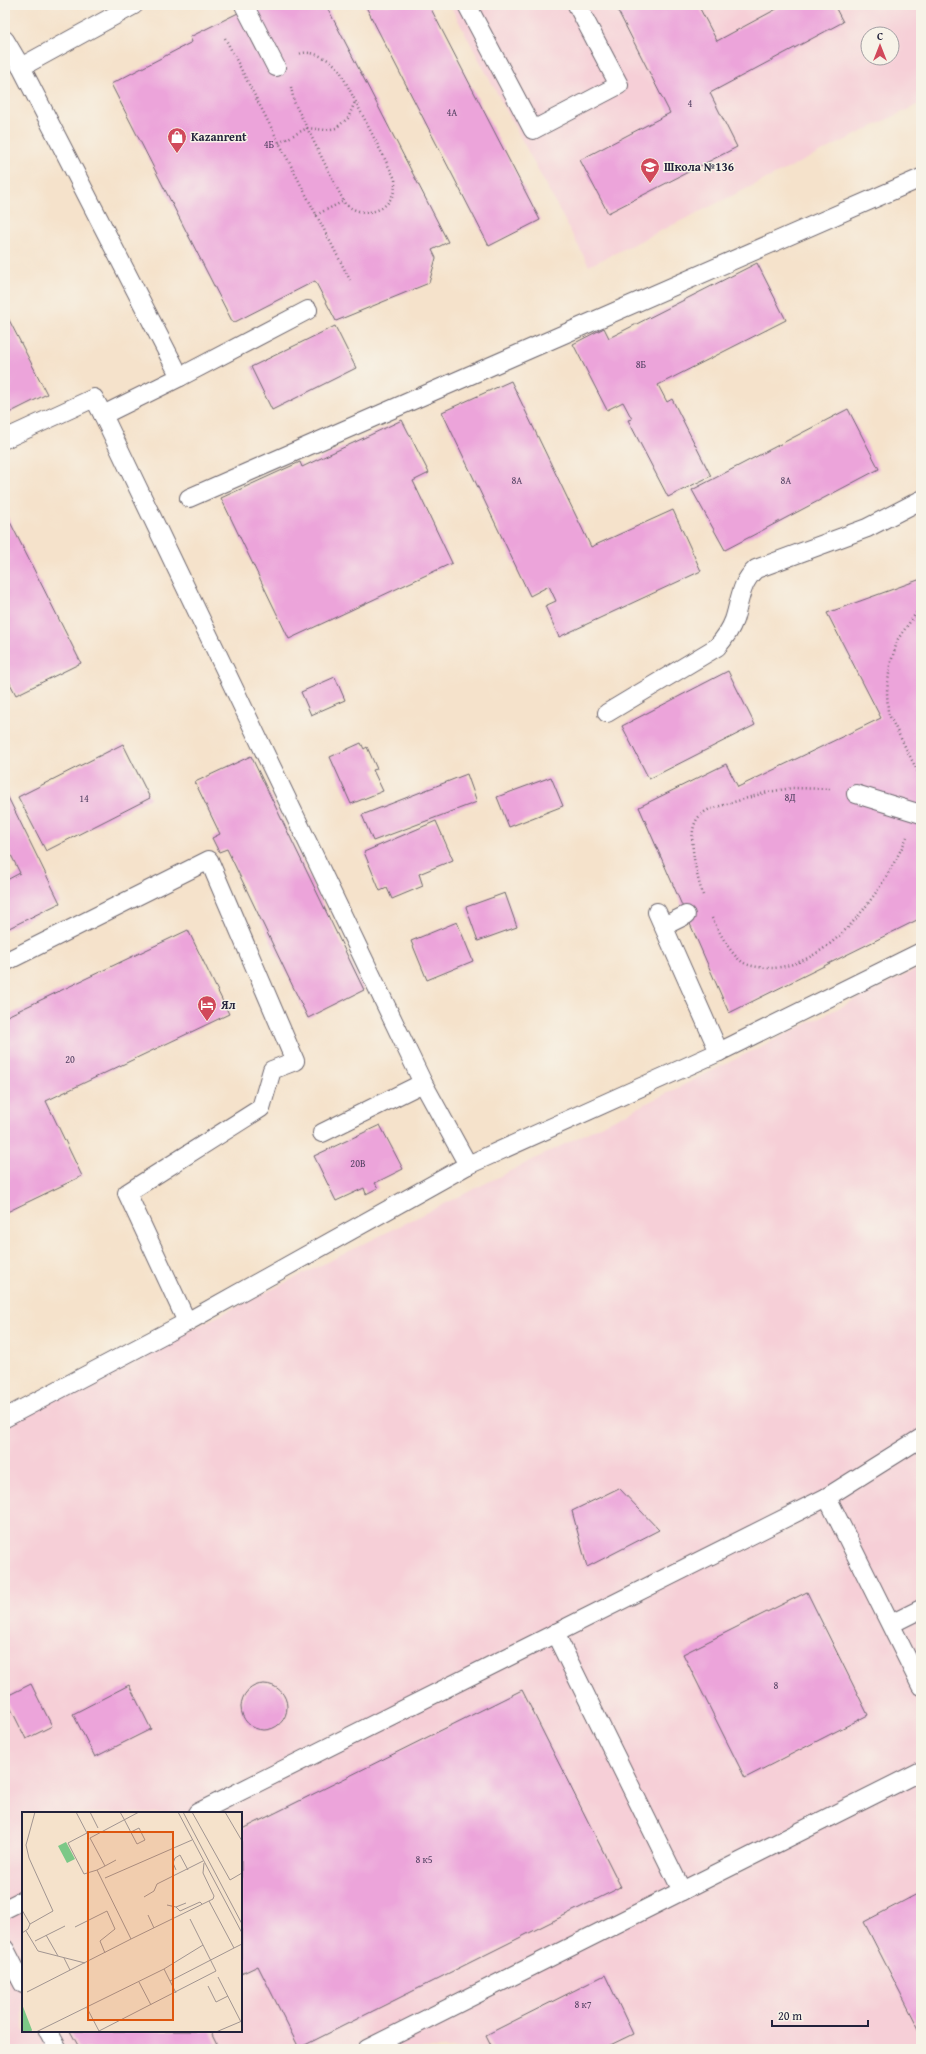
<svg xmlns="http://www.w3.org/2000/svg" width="926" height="2054" font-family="'Gentium Book Plus',serif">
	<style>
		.built { fill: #f6cfd7; fill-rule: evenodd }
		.building { fill: #eca4da }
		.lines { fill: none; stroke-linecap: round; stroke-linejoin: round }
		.lane-casing { stroke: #6c656d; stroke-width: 20 }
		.path { stroke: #6c656d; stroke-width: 2.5; stroke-dasharray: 1 3; stroke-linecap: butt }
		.lane { stroke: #fff; stroke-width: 18 }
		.labels { text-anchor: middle; stroke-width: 3; stroke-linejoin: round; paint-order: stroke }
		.number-label { font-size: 10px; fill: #544263 }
		.poi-label { font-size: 12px; font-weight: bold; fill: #22223b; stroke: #f7f3e8; text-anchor: start }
		.inset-road { fill: none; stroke: #a19591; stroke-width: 1 }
		.view { fill: #de560e; fill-opacity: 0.15; stroke: #de560e; stroke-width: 2 }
		.inset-edge { fill: none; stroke: #22223b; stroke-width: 2 }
	</style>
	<rect width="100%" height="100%" fill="#f7f3e8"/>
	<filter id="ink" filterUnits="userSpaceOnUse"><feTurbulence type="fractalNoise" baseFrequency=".025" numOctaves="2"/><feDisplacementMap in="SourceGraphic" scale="8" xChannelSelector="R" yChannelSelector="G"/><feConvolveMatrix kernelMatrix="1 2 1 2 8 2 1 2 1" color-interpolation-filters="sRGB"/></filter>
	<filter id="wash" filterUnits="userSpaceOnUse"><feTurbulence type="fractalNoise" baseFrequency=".012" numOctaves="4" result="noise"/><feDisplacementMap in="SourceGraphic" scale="16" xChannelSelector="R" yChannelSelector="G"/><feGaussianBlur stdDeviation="0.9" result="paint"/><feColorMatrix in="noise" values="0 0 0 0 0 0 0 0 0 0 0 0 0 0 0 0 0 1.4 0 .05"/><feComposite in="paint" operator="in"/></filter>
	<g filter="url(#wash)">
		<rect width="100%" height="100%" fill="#f5e2cb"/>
		<g class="built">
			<path d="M450,5H921V103L589,266ZM868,34H892V58H868Z"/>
			<path d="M921,967V2049H5V1422ZM23,1813H241V2031H23Z"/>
		</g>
		<g id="blocks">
			<g class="building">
				<polygon points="254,5 326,5 448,242 432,250 436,258 429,283 336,321 315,281 233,323 111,84 192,42 190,37"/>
				<polygon points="365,5 429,5 540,220 489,246"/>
				<polygon points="615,5 698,5 717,41 784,5 834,5 843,22 710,93 737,147 608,213 580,160 670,113"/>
				<polygon points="757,263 786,320 658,385 667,402 672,399 711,476 668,497 628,420 632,419 623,402 607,410 573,344 604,328 609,338"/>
				<polygon points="5,312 47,394 5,415"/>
				<polygon points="335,326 356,368 272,410 251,367"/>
				<polygon points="511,381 591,547 673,510 701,571 559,637 545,606 556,601 549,586 530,596 442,412"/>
				<polygon points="848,409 879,469 725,550 692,490"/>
				<polygon points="402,420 429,473 413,481 452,563 289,639 221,498 300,462 302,467"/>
				<polygon points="5,512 81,663 16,695 5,674"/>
				<polygon points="921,579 921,918 729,1013 639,807 726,764 738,787 881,718 827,613"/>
				<polygon points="728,671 755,725 649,779 622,726"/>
				<polygon points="335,677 345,700 311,715 301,692"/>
				<polygon points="361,743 364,749 367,747 377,769 373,770 383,791 351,804 330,757"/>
				<polygon points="123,744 150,798 46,851 18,797"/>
				<polygon points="251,756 364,990 308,1018 227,849 219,852 212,838 220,834 195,782"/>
				<polygon points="467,774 477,802 373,841 362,815"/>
				<polygon points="551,777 563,806 509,827 497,797"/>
				<polygon points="5,791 60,903 5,930 5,881 20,873 5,843"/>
				<polygon points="436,821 453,860 419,874 423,886 392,899 387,888 380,891 364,852"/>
				<polygon points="505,893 517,927 478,941 466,907"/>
				<polygon points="457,922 473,961 427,980 411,941"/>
				<polygon points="188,930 229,1014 46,1101 82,1176 5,1213 5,1017"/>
				<polygon points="380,1125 403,1169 375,1183 378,1188 366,1194 364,1188 336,1201 314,1156"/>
				<polygon points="619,1488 659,1530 587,1567 572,1511"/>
				<polygon points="807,1592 868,1715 745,1778 683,1654"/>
				<circle cx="264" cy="1707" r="23"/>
				<polygon points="31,1684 52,1726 26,1739 5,1697"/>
				<polygon points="129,1685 151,1729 95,1757 73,1714"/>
				<polygon points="522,1690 621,1887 299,2048 258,1966 241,1974 241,1830"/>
				<polygon points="921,1892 921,2033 864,1922"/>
				<polygon points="605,1975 633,2034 602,2049 493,2049 486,2035"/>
				<polygon points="70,2031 210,2031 219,2049 80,2049"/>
				<polygon points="739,2046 749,2049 733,2049"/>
			</g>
		</g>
	</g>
	<g filter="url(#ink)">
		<use href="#blocks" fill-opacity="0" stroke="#6c656d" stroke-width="1"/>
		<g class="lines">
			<defs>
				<g id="lane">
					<polyline points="134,5 21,67 180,377 103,415 423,1083 468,1165 719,1052 921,952"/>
					<polyline points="244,5 276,67"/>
					<polyline points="467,5 533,130 619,85 577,5"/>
					<polyline points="5,40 21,67"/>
					<polyline points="180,377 308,310"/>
					<polyline points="5,439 94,398 103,415"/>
					<polyline points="189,498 921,178"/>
					<path d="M607,713L717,647C724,639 730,631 734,620C740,602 740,583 756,569L867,528L921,500"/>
					<polyline points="856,794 921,814"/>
					<polyline points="657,912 719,1052"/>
					<polyline points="664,926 686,915"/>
					<polyline points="5,962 209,860 295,1061 272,1070 261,1108 127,1193 187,1322"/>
					<polyline points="322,1133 423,1083"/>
					<polyline points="5,1418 187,1322 468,1165"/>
					<polyline points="827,1497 921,1686"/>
					<polyline points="891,1624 921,1609"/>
					<polyline points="555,1633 682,1891"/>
					<polyline points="197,1813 827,1497 921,1438"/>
					<polyline points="5,1909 23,1900"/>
					<polyline points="5,1949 23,1984"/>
					<polyline points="48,2031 58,2049"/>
					<polyline points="367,2049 921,1771"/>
				</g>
			</defs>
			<use href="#lane" class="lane-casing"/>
			<g class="path">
				<polyline points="225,38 350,280"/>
				<path d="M291,87L294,102L345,204C368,222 397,208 395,179L339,69C331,60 312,49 299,54"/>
				<polyline points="279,143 307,128 326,130 336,128 348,118 355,102"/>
				<polyline points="316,215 344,201"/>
				<polyline points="921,606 898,639 890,665 887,691 888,713 921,778"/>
				<path d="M703,895C697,878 687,837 696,821C699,815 704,812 710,809L768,792L792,788L832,789"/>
				<path d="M712,918C719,931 729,952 741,961C748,967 764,968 773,968C836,963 883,889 907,837"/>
			</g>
			<use href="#lane" class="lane"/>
		</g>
	</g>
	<defs>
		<symbol id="shop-pin" viewBox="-11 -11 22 30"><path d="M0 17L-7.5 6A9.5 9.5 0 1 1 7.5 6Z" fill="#d1495b" stroke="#f7f3e8"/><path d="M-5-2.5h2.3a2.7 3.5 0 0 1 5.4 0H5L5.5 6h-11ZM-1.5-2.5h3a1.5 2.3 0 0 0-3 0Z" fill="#fff"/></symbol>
		<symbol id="school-pin" viewBox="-11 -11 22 30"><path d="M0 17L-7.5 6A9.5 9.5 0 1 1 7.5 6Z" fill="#d1495b" stroke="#f7f3e8"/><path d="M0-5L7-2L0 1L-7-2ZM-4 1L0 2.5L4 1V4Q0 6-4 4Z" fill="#fff"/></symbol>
		<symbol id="hotel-pin" viewBox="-11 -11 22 30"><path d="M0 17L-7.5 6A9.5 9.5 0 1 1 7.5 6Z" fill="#d1495b" stroke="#f7f3e8"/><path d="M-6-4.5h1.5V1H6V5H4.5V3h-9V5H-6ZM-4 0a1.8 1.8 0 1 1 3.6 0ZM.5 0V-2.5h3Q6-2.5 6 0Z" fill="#fff"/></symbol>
	</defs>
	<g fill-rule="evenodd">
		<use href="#shop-pin" x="166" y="126" width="22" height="30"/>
		<use href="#school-pin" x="639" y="156" width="22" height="30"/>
		<use href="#hotel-pin" x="196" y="994" width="22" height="30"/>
	</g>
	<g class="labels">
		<g class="number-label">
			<text x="690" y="107">4</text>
			<text x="452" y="116">4А</text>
			<text x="269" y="148">4Б</text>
			<text x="641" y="368">8Б</text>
			<text x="517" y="484">8А</text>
			<text x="786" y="484">8А</text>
			<text x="790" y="801">8Д</text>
			<text x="84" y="802">14</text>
			<text x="70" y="1063">20</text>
			<text x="358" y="1167">20В</text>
			<text x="776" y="1689">8</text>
			<text x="424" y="1863">8 к5</text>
			<text x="583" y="2008">8 к7</text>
		</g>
		<g class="poi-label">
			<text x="191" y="141">Kazanrent</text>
			<text x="664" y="171">Школа №136</text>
			<text x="221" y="1009">Ял</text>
		</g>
	</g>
	<g transform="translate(22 1812)">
		<rect width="220" height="220" fill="#f5e2cb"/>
		<path d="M44,30L53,47L45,51L36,34ZM0,192L10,218L9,220H0Z" fill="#7cc887"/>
		<path class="inset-road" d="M54,0L66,23M68,0L76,16M98,0L102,7L115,32L123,28L117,16L109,20M117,0L68,26L83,54L75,58L109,127L191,87L192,84L181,61L182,51M156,0L220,121M161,0L220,112M170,0L208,68L220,61M203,0L220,29M65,21L46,31L62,62L75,58M83,54L94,48M154,58L151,51L153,46L158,43L166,58M83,66L170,28M122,85L132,79L135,72L181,49M187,89L212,136L220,132M145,93L154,95L164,91M154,95L158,99L178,90L180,92M0,98L8,112M126,103L132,116M53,115L85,99L93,117L78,129L83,141M4,119L16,139L63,151M0,121L6,117L8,112L31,99L7,46L4,33L13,0M24,123L36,144M13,129L43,114M42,146L48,158M142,157L154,181M196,165L219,210M148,169L212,136M117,170L129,193M186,174L194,190L206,184M5,180L109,127M65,196L77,219L194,159L168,107M14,220L142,157L181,133M194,220L220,209"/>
		<path class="view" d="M66,20H151V208H66Z"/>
		<rect width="220" height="220" class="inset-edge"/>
	</g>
	<rect width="926" height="2054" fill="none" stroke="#f7f3e8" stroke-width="20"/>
	<g transform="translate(880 46)"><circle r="19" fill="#f7f3e8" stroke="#a29fa3"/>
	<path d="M0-3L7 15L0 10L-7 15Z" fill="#d1495b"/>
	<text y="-6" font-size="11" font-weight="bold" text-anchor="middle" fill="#22223b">С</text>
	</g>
	<path d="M772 2020v6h96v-6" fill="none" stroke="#22223b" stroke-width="2"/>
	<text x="778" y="2020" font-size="12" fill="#22223b" stroke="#f7f3e8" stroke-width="3" paint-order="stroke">20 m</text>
</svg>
